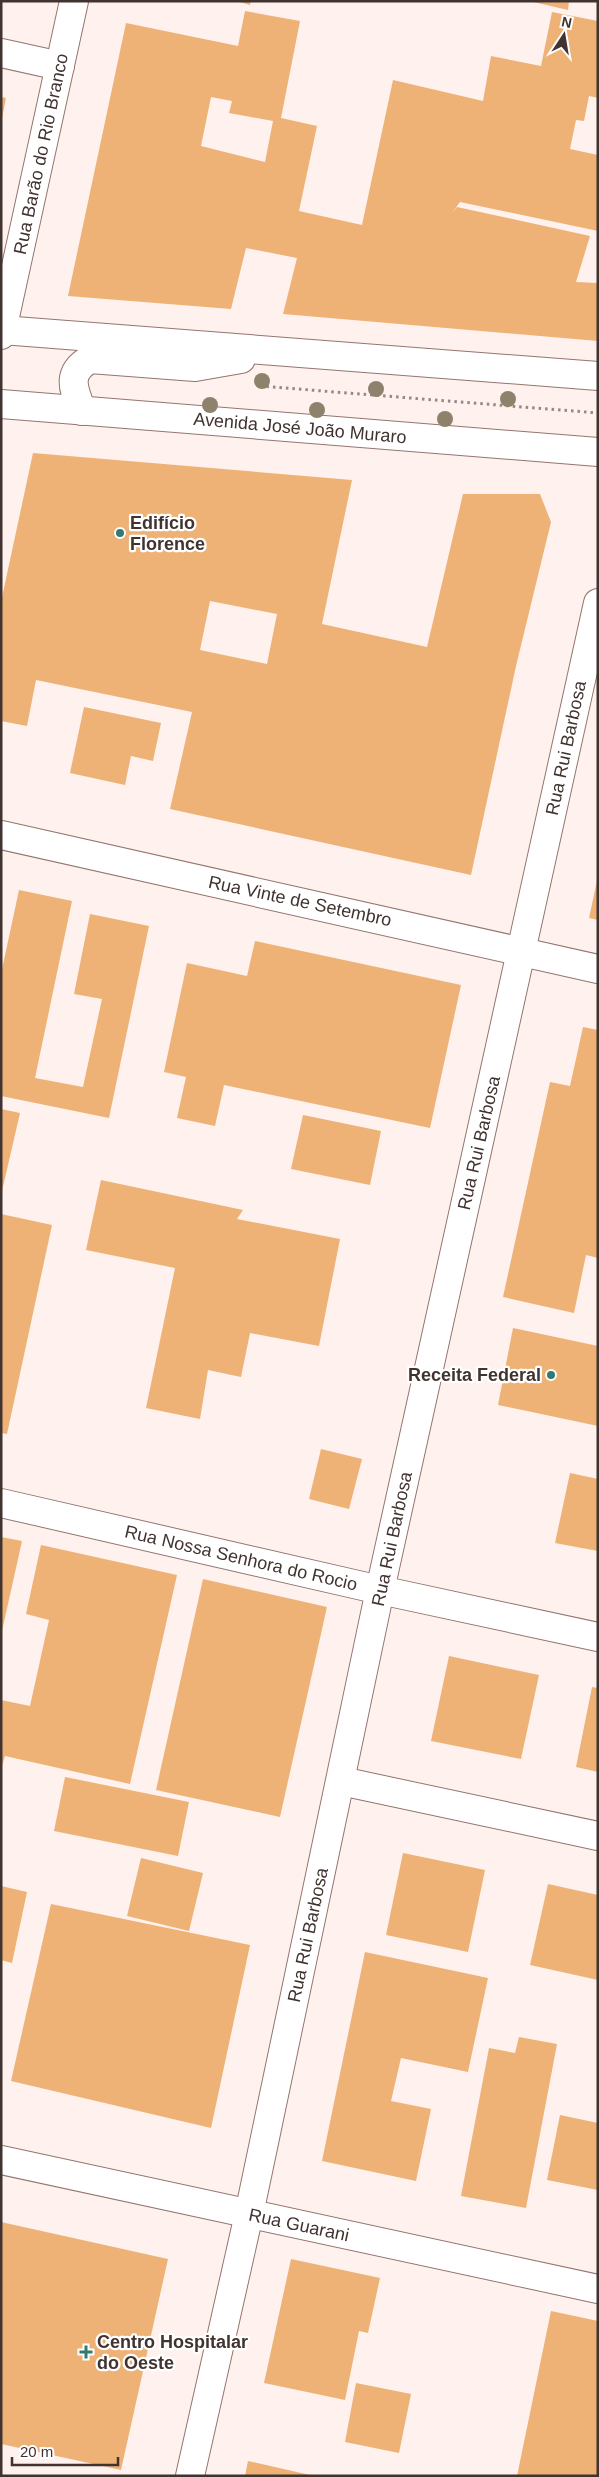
<svg xmlns="http://www.w3.org/2000/svg" width="599" height="2477" font-family="Helvetica,sans-serif">
	<style>
		.building { fill: #eeb277; fill-rule: evenodd }
		.lines { fill: none; stroke-linecap: round; stroke-linejoin: round }
		.minor-casing { stroke: #94756e; stroke-width: 30 }
		.path { stroke: #968985; stroke-width: 3; stroke-dasharray: 2.5 4; stroke-linecap: butt }
		.minor { stroke: #fff; stroke-width: 28 }
		.tree { fill: #8e826d }
		.poi-dot { fill: #337a73; stroke: #fff; stroke-width: 2 }
		.labels { text-anchor: middle; stroke-width: 4.5; stroke-linejoin: round; paint-order: stroke }
		.street-label { font-size: 18px; fill: #403330; stroke: #fff }
		.poi-label { font-size: 18px; font-weight: bold; fill: #403330; stroke: #fff; text-anchor: start }
	</style>
	<rect width="100%" height="100%" fill="#fff1ed"/>
	<g class="building">
		<polygon points="236,1 251,1 250,5"/>
		<polygon points="529,1 569,1 568,10"/>
		<path d="M245,11L300,21L281,118L317,126L299,211L362,225L393,80L483,101L491,56L541,66L552,12L598,21V98L589,96L584,121L576,120L570,149L598,155V231L460,202L452,213L457,207L590,236L576,282L598,283V341L283,314L297,258L246,248L231,309L68,296L126,23L238,46ZM211,97L232,101L229,113L273,121L265,162L201,146Z"/>
		<polygon points="1,97 6,98 2,118 1,118"/>
		<path d="M33,453L352,480L322,624L427,647L463,494H540L551,522L516,666L471,875L170,809L192,712L36,680L27,726L1,721V602ZM210,601L277,614L267,664L200,650Z"/>
		<polygon points="84,707 161,723 153,761 131,756 125,785 70,773"/>
		<polygon points="597,881 598,882 598,920 589,918"/>
		<polygon points="19,890 72,901 35,1078 83,1087 102,999 74,994 90,914 149,926 109,1118 1,1096 1,974"/>
		<polygon points="255,941 461,985 430,1128 224,1085 215,1126 177,1118 186,1077 164,1072 187,963 247,976"/>
		<polygon points="583,1027 598,1030 598,1258 586,1255 574,1313 503,1297 550,1082 570,1086"/>
		<polygon points="1,1109 20,1113 2,1191 1,1191"/>
		<polygon points="303,1115 381,1131 370,1185 291,1169"/>
		<polygon points="101,1180 243,1210 237,1219 340,1239 319,1346 250,1333 241,1377 208,1370 200,1419 146,1408 175,1268 86,1250"/>
		<polygon points="1,1214 52,1225 7,1434 1,1433"/>
		<polygon points="513,1328 598,1346 598,1426 498,1405"/>
		<polygon points="321,1449 362,1459 349,1509 309,1499"/>
		<polygon points="570,1473 598,1479 598,1551 555,1543"/>
		<polygon points="1,1537 22,1541 2,1631 1,1631"/>
		<polygon points="41,1545 177,1575 130,1784 5,1756 1,1769 1,1700 30,1706 49,1620 26,1614"/>
		<polygon points="203,1579 327,1607 280,1817 156,1790"/>
		<polygon points="449,1656 539,1675 521,1759 431,1741"/>
		<polygon points="592,1687 598,1688 598,1772 576,1767"/>
		<polygon points="65,1777 189,1802 178,1856 54,1831"/>
		<polygon points="403,1853 485,1870 468,1952 386,1935"/>
		<polygon points="141,1858 203,1873 189,1931 127,1916"/>
		<polygon points="548,1884 598,1895 598,1980 530,1965"/>
		<polygon points="1,1886 27,1892 12,1963 1,1960"/>
		<polygon points="51,1904 250,1945 211,2128 11,2081"/>
		<polygon points="365,1952 488,1978 468,2072 401,2058 391,2101 431,2109 416,2181 322,2161"/>
		<polygon points="519,2037 557,2044 526,2208 461,2196 489,2048 515,2053"/>
		<polygon points="560,2115 598,2123 598,2190 547,2180"/>
		<polygon points="1,2222 168,2259 121,2470 1,2444"/>
		<polygon points="291,2259 380,2278 368,2333 359,2331 345,2400 264,2383"/>
		<polygon points="551,2311 598,2321 598,2476 517,2476"/>
		<polygon points="356,2383 411,2394 399,2453 345,2442"/>
		<polygon points="248,2461 310,2475 310,2476 245,2476"/>
	</g>
	<g class="lines">
		<defs>
			<g id="minor">
				<polyline points="1,53 60,66"/>
				<polyline points="2,330 598,376"/>
				<polyline points="1,335 74,1"/>
				<polyline points="1,404 598,452"/>
				<path d="M82,411C73,388 66,373 90,359L195,367L241,359"/>
				<polyline points="1,835 598,969"/>
				<polyline points="1,1503 380,1590 598,1637"/>
				<polyline points="341,1781 598,1836"/>
				<polyline points="1,2160 598,2289"/>
				<polyline points="190,2476 249,2214 380,1590 598,603"/>
			</g>
		</defs>
		<use href="#minor" class="minor-casing"/>
		<polyline class="path" points="260,386 598,413"/>
		<use href="#minor" class="minor"/>
	</g>
	<g class="tree">
		<circle cx="262" cy="381" r="8"/>
		<circle cx="376" cy="389" r="8"/>
		<circle cx="508" cy="399" r="8"/>
		<circle cx="210" cy="405" r="8"/>
		<circle cx="317" cy="410" r="8"/>
		<circle cx="445" cy="419" r="8"/>
	</g>
	<g class="poi-dot">
		<circle cx="120" cy="533" r="5"/>
		<circle cx="551" cy="1375" r="5"/>
		<path d="M83.5 2344.5h5v5h5v5h-5v5h-5v-5h-5v-5h5z"/>
	</g>
	<g class="labels">
		<g class="street-label">
			<text transform="translate(41 154) rotate(-78)" y="6">Rua Barão do Rio Branco</text>
			<text transform="translate(300 428) rotate(5)" y="6">Avenida José João Muraro</text>
			<text transform="translate(566 748) rotate(-78)" y="6">Rua Rui Barbosa</text>
			<text transform="translate(300 901) rotate(12)" y="6">Rua Vinte de Setembro</text>
			<text transform="translate(479 1143) rotate(-77)" y="6">Rua Rui Barbosa</text>
			<text transform="translate(392 1539) rotate(-78)" y="6">Rua Rui Barbosa</text>
			<text transform="translate(241 1558) rotate(13)" y="6">Rua Nossa Senhora do Rocio</text>
			<text transform="translate(308 1935) rotate(-78)" y="6">Rua Rui Barbosa</text>
			<text transform="translate(299 2225) rotate(12)" y="6">Rua Guarani</text>
		</g>
		<g class="poi-label">
			<text x="130" y="529">Edifício<tspan x="130" dy="21">Florence</tspan></text>
			<text x="541" y="1381" text-anchor="end">Receita Federal</text>
			<text x="97" y="2348">Centro Hospitalar<tspan x="97" dy="21">do Oeste</tspan></text>
		</g>
	</g>
	<rect width="599" height="2477" fill="none" stroke="#403330" stroke-width="5"/>
	<g transform="translate(564 35) rotate(12)" stroke="#ffffff" stroke-width="4" paint-order="stroke">
	<path d="M0-4L9 19L0 12L-9 19Z" fill="#403330"/>
	<text y="-8" font-size="14" font-weight="bold" text-anchor="middle" fill="#403330">N</text>
	</g>
	<path d="M12 2457v8h106v-8" fill="none" stroke="#403330" stroke-width="2.5"/>
	<text x="20" y="2457" font-size="15" fill="#403330" stroke="#ffffff" stroke-width="4" paint-order="stroke">20 m</text>
</svg>
